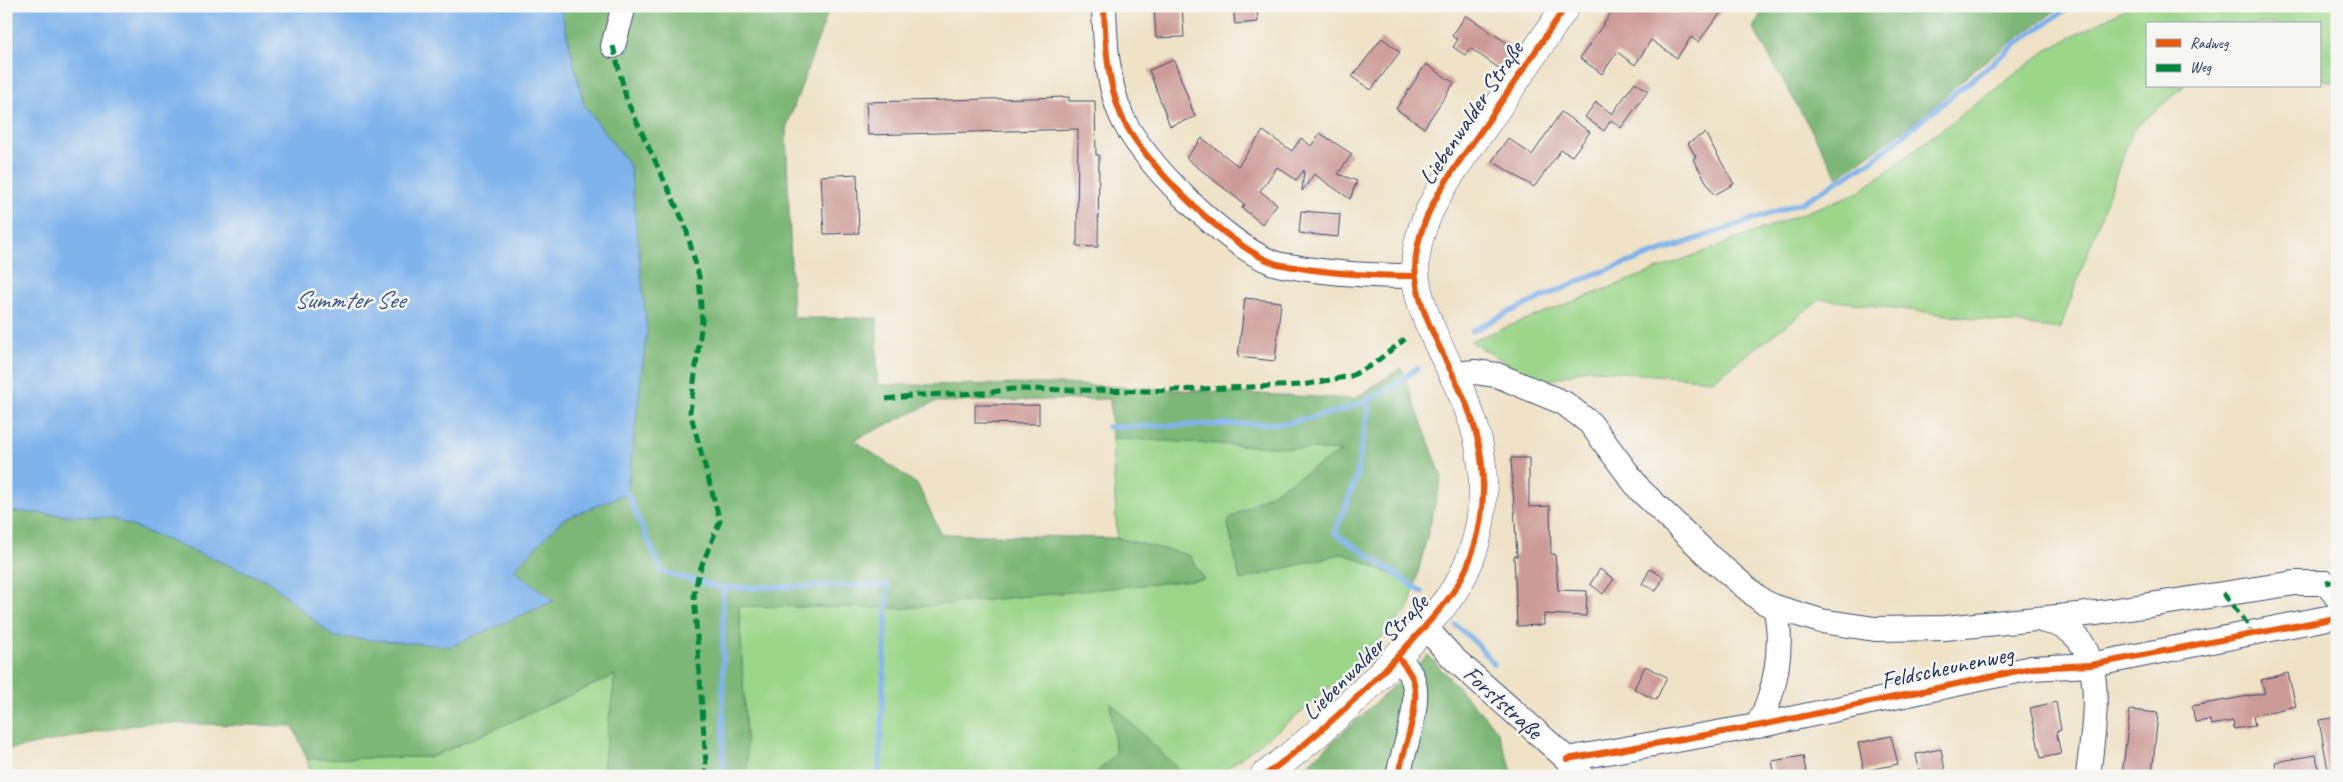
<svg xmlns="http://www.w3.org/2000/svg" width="2343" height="782" font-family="Caveat,sans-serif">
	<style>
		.green { fill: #9bd689; stroke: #5b8274 }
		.forest { fill: #7cb775; stroke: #4c736a }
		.water { fill: #7eb3ec; stroke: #4c71a5 }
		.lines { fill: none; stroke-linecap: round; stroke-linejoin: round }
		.stream { stroke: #7eb3ec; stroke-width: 5.5 }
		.building { fill: #cd9b97 }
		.minor-casing { stroke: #3b4a6e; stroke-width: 26 }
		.major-casing { stroke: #3b4a6e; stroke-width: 29 }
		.minor { stroke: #fff; stroke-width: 24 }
		.major { stroke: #fff; stroke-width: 28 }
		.quiet { stroke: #00873e; stroke-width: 5; stroke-dasharray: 10 5; stroke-linecap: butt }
		.cycleway-casing { stroke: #f6f6f2; stroke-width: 9 }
		.cycleway { stroke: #e8590c; stroke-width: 6 }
		.labels { text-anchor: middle; stroke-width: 5; stroke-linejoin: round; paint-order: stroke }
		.street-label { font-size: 24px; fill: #1b2f5e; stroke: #f6f6f2 }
		.water-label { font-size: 25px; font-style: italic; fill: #395789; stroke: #f6f6f2 }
	</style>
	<rect width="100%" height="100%" fill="#f6f6f2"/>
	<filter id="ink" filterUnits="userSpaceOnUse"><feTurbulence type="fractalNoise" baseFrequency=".02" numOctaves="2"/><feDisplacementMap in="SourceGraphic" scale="10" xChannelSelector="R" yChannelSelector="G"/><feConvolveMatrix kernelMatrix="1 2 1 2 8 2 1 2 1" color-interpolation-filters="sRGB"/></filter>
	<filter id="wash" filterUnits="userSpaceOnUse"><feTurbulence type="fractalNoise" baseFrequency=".0096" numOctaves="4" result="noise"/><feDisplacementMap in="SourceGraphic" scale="20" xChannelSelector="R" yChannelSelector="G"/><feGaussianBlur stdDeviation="1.12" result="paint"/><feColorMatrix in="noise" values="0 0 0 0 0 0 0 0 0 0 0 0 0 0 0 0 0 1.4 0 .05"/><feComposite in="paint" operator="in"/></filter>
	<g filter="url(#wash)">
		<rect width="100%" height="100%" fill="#efe2c6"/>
		<g class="green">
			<polygon points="2130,6 2337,6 2337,83 2319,79 2319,24 2147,24 2147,86 2184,86 2132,131 2060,329 1821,299 1713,380 1585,369 1541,384 1470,341 1859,192 2047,50"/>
			<polygon points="1112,438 1343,451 1227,520 1240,580 1344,553 1415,585 1408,610 1351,669 1298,715 1217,776 1185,776 1110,703 1116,754 1093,776 748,776 739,606 904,608 1203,579 1189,555 1117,538"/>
			<polygon points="615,675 602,776 312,776 307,759 432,757"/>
		</g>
		<g class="forest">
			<polygon points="560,6 830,6 786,129 793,318 877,318 877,385 1064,384 1354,399 1401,368 1442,477 1415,585 1344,553 1240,580 1227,520 1342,451 1112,438 1110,399 935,402 854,440 918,485 941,534 1117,538 1189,555 1204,579 904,608 739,606 748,776 602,776 615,675 432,757 307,759 293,726 144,723 6,750 6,511 112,518 268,581 334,637 554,601 513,570 562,520 627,493 630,166 584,105"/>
			<polygon points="1765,6 2062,6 1977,67 1923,116 1838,177 1753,28"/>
			<polygon points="1428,655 1497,730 1514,776 1295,776"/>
			<polygon points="1110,702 1185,776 1093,776 1116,754"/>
		</g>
		<polygon class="water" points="6,6 560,6 584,105 630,166 647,330 627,493 562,520 514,570 554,601 451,646 334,637 268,581 112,518 6,511"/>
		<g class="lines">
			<g class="stream">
				<polyline points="1472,331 1505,314 1595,274 1803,202 1870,162 2017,43 2071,6"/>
				<polyline points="1370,399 1356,479 1335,533 1422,592"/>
				<polyline points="1108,427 1287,423 1344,410 1370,399 1398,383 1417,368"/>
				<polyline points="627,493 662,572 723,588 723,776"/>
				<polyline points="723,588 888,585 879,776"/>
				<polyline points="1456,625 1476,643 1494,664"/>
			</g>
		</g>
		<g id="blocks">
			<g class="building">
				<polygon points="1154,6 1182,6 1184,37 1156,38"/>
				<polygon points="1233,6 1257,6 1258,22 1235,24"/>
				<polygon points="1616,6 1726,6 1698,42 1691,37 1677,58 1651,40 1635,65 1617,52 1602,74 1580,58"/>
				<polygon points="1466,15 1517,50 1503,71 1470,48 1465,55 1453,47 1458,40 1452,36"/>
				<polygon points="1382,38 1400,52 1371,90 1352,77"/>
				<polygon points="1174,60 1195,117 1170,126 1149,70"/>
				<polygon points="1426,64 1454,83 1424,128 1396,109"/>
				<polygon points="1635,82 1648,91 1621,128 1611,120 1604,131 1585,117 1596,102 1612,114"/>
				<polygon points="1069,97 1069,101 1095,101 1096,155 1099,155 1098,247 1077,246 1078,129 868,135 866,102"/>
				<polygon points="1561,112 1590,132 1572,156 1561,150 1534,187 1492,161 1508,138 1532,155"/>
				<polygon points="1263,131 1292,151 1301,138 1311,146 1320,133 1352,154 1338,174 1357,181 1350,199 1314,174 1302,191 1304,170 1296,180 1277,167 1260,191 1277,204 1262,224 1242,208 1245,205 1186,158 1202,138 1238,166"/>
				<polygon points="1705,133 1734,184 1714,195 1693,159 1696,157 1688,143"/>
				<polygon points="857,174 859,233 824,234 821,176"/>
				<polygon points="1301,211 1340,214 1338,237 1299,233"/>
				<polygon points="1245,298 1281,302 1275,361 1238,357"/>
				<polygon points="975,405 1039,405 1039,424 975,423"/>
				<polygon points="1511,458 1529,458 1529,507 1550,506 1551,554 1555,554 1558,590 1587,591 1586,616 1544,614 1544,625 1517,626 1514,556 1517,556"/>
				<polygon points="1600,569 1614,579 1603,594 1590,584"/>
				<polygon points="1650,569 1664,577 1656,591 1642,584"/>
				<polygon points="1645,666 1667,677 1656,700 1634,689"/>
				<polygon points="2288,673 2296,706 2253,716 2255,726 2234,729 2233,721 2211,725 2210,720 2195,722 2192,706 2265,693 2261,680"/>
				<polygon points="2056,702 2061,730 2056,731 2061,754 2041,758 2030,708"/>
				<polygon points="2130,710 2158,713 2152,776 2122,776"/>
				<polygon points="2337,717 2337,775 2329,775 2319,720"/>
				<polygon points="1891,736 1898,764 1864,771 1858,743"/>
				<polygon points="1941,749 1946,776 1920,776 1916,754"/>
				<polygon points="2316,755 2320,776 2277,776 2275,762"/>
				<polygon points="1803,756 1807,776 1775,776 1772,761"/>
			</g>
		</g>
	</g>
	<g filter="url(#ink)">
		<use href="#blocks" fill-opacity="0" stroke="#3b4a6e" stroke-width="1"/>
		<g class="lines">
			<defs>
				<g id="minor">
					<path d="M1104,6C1105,41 1107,82 1121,115C1140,160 1227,246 1274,263C1282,266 1292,266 1300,268C1338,274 1376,276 1414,276"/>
					<polyline points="613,46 624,6"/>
					<polyline points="1455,374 1475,372 1497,375 1564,403 1590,423 1640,490 1711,558 1762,601 1775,607 1821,621 1875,629 1945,628 2097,613 2295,583 2326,583 2337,597"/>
					<path d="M2044,621C2114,631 2093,727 2088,776"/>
					<polyline points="1425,627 1453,658 1567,759 1582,776"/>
					<path d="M1757,726C1776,694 1784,644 1775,607"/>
					<polyline points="1567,759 1757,726 2032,668 2091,665 2337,616"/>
					<path d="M1398,776C1403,751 1420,708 1414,683C1412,673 1404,665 1398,657"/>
				</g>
				<path id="major" d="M1264,776C1320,735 1372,685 1419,633C1435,615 1452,597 1463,575C1489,523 1489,459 1467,406C1450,362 1409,303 1416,256C1422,206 1458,164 1486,124C1513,85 1539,46 1566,6"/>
			</defs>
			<use href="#minor" class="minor-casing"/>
			<use href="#major" class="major-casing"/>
			<use href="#minor" class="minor"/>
			<use href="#major" class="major"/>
			<g class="quiet">
				<polyline points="613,46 627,101 685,225 699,276 702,321 690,412 720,521 699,572 694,595 706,764 705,776"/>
				<polyline points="886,399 919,395 986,393 1012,389 1148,391 1303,385 1351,376 1372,365 1405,339"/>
				<polyline points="2326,583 2337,581"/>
				<polyline points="2223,593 2248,625 2251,633"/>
			</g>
			<defs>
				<g id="cycleway">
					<path d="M1104,6C1105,41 1107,82 1121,115C1140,160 1227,246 1274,263C1282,266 1292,266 1300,268C1338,274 1376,276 1414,276"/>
					<polyline points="1567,759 1757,726 2032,668 2091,665 2336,618"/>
					<path d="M1264,776C1320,735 1372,685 1419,633C1435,615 1452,597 1463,575C1489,523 1489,459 1467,406C1450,362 1409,303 1416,256C1422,206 1458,164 1486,124C1513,85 1539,46 1566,6"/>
					<path d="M1398,776C1403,751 1420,708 1414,683C1412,673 1404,665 1398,657"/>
				</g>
			</defs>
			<use href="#cycleway" class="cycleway-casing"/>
			<use href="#cycleway" class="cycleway"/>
		</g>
	</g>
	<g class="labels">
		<g class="street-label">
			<text transform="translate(1471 113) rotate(-56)" y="8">Liebenwalder Straße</text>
			<text transform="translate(1365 657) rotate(-45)" y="8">Liebenwalder Straße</text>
			<text transform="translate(1947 667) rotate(-12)" y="8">Feldscheunenweg</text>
			<text transform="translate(1503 702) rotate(42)" y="8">Forststraße</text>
		</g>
		<g class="water-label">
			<text x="349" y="308">Summter See</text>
		</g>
	</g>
	<rect width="2343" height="782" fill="none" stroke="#f6f6f2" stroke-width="25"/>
	<rect x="2146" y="22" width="175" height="65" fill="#f6f6f2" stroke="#9ea6b7"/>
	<rect x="2156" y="39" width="25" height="8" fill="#e8590c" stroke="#9ea6b7"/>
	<text x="2190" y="48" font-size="15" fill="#1b2f5e">Radweg</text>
	<rect x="2156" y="64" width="25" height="8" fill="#00873e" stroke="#9ea6b7"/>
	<text x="2190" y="72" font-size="15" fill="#1b2f5e">Weg</text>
</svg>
